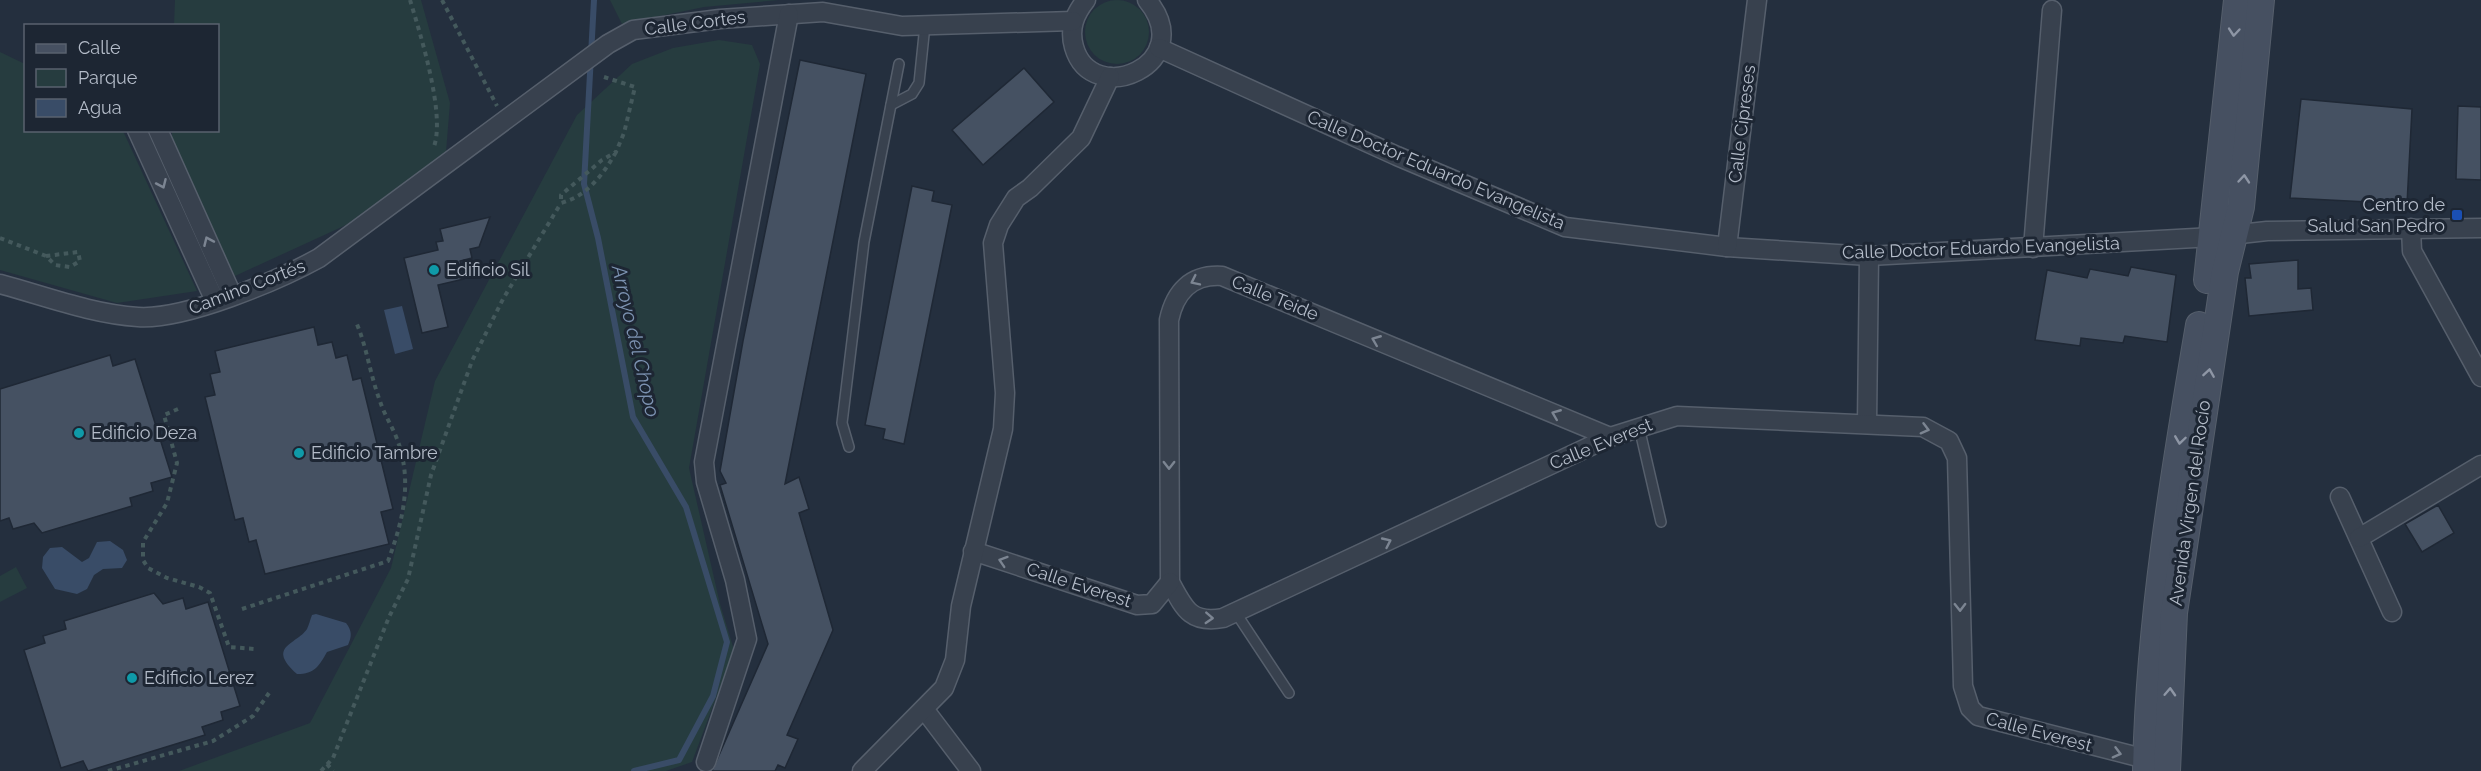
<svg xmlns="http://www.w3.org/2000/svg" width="2481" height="771" font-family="Raleway,sans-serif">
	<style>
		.green { fill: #263c3f }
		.water { fill: #394c67 }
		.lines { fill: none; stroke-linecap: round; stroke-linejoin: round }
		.stream { stroke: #394c67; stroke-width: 6 }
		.building { fill: #455162; stroke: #1f2835; stroke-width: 1.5 }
		.lane-casing { stroke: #565f6c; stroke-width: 12 }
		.street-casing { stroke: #565f6c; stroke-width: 21 }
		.secondary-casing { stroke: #565f6c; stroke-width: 28 }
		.path { stroke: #44595c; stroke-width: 4; stroke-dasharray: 4.5 4.5; stroke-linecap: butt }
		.lane { stroke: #38414e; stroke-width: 9 }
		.street { stroke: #38414e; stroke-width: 18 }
		.secondary { stroke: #465061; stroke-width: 26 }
		.oneway { stroke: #8e96a5 }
		.oneway2 { stroke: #7c8592 }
		.transit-dot { fill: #1a4fb4; stroke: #1d2633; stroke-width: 2 }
		.culture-dot { fill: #0f9aa8; stroke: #1d2633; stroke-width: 2 }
		.labels { text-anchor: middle; stroke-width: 6; stroke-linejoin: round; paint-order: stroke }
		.street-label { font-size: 18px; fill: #b4bcc9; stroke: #1d2633 }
		.poi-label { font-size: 18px; fill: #b4bcc9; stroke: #1d2633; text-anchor: start }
		.water-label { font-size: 20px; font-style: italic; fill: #7c92b1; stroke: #1d2633 }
	</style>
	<rect width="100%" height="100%" fill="#242f3e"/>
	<g class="green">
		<circle cx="1117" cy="32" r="32"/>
		<polygon points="175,0 421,0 450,103 446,152 346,225 235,276 201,211 172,139 172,131 218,130 218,26 174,25"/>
		<polygon points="610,0 779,0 704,7 622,24"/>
		<polygon points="719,40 752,45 760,64 689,468 720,604 734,650 692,762 666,771 179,771 310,723 391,568 435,381 577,115 632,64 673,48"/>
		<polygon points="0,52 25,64 26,130 123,131 197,291 117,303 0,270"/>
		<polygon points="16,567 27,588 0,602 0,576"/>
	</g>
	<g class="water">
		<polygon points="402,306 413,349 395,354 384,310"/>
		<polygon points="110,541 123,550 127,560 122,568 103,569 94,575 87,589 77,594 55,589 42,568 43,557 50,548 62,547 82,562 89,558 97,542"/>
		<path d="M316,614L346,623C352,631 352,636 348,645L327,652C319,666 315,674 297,674C266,646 296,645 307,629C309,625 310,620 312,615Z"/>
	</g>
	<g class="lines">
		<polyline class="stream" points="594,0 584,184 598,238 633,417 686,507 727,642 713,696 679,760 634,771"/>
	</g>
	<g class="building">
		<polygon points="800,60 866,74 785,484 799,477 809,509 799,513 833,630 787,735 798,739 785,768 778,765 775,771 712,771 768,644 720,485 726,483 720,471 743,341"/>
		<polygon points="1024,68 1054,102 983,165 952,130"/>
		<polygon points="2301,99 2412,109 2407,204 2290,198"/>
		<polygon points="2458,106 2481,107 2481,180 2456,179"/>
		<polygon points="912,186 934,191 932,201 952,205 904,444 883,439 885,429 865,425"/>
		<polygon points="490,217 479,247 470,249 472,258 460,261 464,279 438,285 448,327 422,333 404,258 438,250 436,242 443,241 440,229"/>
		<polygon points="2298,260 2298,289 2311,288 2313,310 2249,316 2245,278 2251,278 2249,264"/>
		<polygon points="2131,267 2176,275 2167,342 2125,336 2123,343 2081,338 2080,346 2035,340 2047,270 2087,278 2090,269 2128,276"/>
		<polygon points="314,327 318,345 332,342 336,358 347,355 353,380 361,378 393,509 381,512 389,544 265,574 256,540 249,542 243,518 235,520 205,397 215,395 210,374 220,372 215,351"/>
		<polygon points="110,355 113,366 135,359 172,477 151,483 153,491 130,498 132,506 42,533 34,523 13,529 9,518 0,521 0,389"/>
		<polygon points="2438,505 2454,533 2422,552 2405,524"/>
		<polygon points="154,593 163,604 183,598 186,609 208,602 240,706 221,712 223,720 202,727 205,735 88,771 83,761 61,768 24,650 45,643 43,636 66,629 64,621"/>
	</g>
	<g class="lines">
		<defs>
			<g id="lane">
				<polyline points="891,105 912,94 919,83 925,25"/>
				<polyline points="1639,427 1661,522"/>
				<polyline points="849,447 842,423 864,242 899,64"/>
				<polyline points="1236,613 1289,693"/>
			</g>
			<g id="street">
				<path d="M1086,0C1074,15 1069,29 1074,47C1092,110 1200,64 1147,0"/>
				<polyline points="1159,48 1397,156 1565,227 1727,247 1869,256 2213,237 2267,231 2481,228"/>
				<polyline points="137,130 215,301"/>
				<polyline points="158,130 232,295"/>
				<polyline points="2411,228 2412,251 2481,377"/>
				<polyline points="1727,247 1757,0"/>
				<polyline points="2033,248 2052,10"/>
				<path d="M0,284C45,296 91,314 138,317C185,320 277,281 319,258L608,44L633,30L720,19L823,12L902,26L1073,21"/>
				<polyline points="1867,423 1869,256"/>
				<path d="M1610,437L1222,276C1191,274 1175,292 1169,320L1170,582C1184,608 1190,624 1223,618L1610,437L1677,416L1923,427L1949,441L1957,458L1963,686L1970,708L1978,716L2146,759"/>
				<polyline points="2340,497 2392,612"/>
				<polyline points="2359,538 2481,465"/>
				<polyline points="973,551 1137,605 1152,604 1170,582"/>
				<polyline points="924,709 971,771"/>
				<polyline points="706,762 747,639 735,580 706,482 704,462 789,14"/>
				<polyline points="862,771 944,688 955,660 961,606 1003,429 1005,393 993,243 999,225 1016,198 1030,188 1081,138 1110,77"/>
			</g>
			<g id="secondary">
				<polyline points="2207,280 2237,0"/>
				<path d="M2146,771C2149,621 2174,472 2199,325"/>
				<polyline points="2167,771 2174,613 2225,272 2241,207 2261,0"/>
			</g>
		</defs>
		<use href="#lane" class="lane-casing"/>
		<use href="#street" class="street-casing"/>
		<use href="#secondary" class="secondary-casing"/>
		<g class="path">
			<path d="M410,0C420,33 447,118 433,149"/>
			<polyline points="442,0 497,106"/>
			<polyline points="604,77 635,87 624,133 616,152"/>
			<path d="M616,152C603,175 587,196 561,203V195L602,160Z"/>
			<polyline points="0,238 46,256 55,265 70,267 80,261 78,252 46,256"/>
			<polyline points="178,409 164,415 177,463 167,503 143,542 143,560 148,568 167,578 199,587 210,593 229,647 255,649"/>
			<path d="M242,609L388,561C403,521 413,481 397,439C392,426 384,414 380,401C370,375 367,347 356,322"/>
			<polyline points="327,764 333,771"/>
			<polyline points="108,771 213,741 253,716 269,693"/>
			<polyline points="321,771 333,758 389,617 408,579 431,475 472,361 503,299 561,203"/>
		</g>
		<use href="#lane" class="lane"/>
		<use href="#street" class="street"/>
		<use href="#secondary" class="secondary"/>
	</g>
	<defs><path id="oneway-chevron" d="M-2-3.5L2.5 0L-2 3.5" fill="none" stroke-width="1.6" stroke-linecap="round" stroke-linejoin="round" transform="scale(1.5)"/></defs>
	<g class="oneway">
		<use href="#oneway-chevron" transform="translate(2234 32) rotate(95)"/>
		<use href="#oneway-chevron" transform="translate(2244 179) rotate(-85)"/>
		<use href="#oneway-chevron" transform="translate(2209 373) rotate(-81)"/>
		<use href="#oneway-chevron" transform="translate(2180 440) rotate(98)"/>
		<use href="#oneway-chevron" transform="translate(2170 692) rotate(-87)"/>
	</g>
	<g class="oneway2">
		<use href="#oneway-chevron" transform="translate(162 184) rotate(66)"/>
		<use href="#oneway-chevron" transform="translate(208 241) rotate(-114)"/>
		<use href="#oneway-chevron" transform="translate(1195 281) rotate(154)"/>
		<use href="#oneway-chevron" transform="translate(1376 340) rotate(-158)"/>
		<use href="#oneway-chevron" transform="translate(1556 414) rotate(-158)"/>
		<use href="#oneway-chevron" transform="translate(1925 429) rotate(15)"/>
		<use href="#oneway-chevron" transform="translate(1169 465) rotate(90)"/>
		<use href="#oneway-chevron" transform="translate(1387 542) rotate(-25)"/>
		<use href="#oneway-chevron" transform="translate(1003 561) rotate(-162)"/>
		<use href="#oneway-chevron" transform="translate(1960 607) rotate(89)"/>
		<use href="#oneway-chevron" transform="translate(1209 618) rotate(3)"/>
		<use href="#oneway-chevron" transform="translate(2117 753) rotate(15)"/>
	</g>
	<rect class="transit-dot" x="2451" y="209" width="12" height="12" rx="3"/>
	<g class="culture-dot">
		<circle cx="434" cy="270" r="6"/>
		<circle cx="79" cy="433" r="6"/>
		<circle cx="299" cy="453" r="6"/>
		<circle cx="132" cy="678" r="6"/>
	</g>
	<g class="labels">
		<g class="street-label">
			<text transform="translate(695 23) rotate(-7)" y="6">Calle Cortes</text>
			<text transform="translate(1742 124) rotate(-83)" y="6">Calle Cipreses</text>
			<text transform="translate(1436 170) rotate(23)" y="6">Calle Doctor Eduardo Evangelista</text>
			<text transform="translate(1981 248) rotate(-2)" y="6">Calle Doctor Eduardo Evangelista</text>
			<text transform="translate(247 287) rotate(-21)" y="6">Camino Cortés</text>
			<text transform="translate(1275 298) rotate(22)" y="6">Calle Teide</text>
			<text transform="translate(1601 444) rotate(-22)" y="6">Calle Everest</text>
			<text transform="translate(2190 503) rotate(-82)" y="6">Avenida Virgen del Rocío</text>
			<text transform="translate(1079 585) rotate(18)" y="6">Calle Everest</text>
			<text transform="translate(2039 732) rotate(15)" y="6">Calle Everest</text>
		</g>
		<g class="poi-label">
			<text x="2445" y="211" text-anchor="end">Centro de<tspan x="2445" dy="21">Salud San Pedro</tspan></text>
			<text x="446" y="276">Edificio Sil</text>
			<text x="91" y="439">Edificio Deza</text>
			<text x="311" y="459">Edificio Tambre</text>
			<text x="144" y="684">Edificio Lerez</text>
		</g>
		<g class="water-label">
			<text transform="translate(636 341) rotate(77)" y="7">Arroyo del Chopo</text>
		</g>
	</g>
	<rect x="24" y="24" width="195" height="108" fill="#1d2633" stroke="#59626f" stroke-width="1.5"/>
	<rect x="36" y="44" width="30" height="9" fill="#465061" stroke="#59626f" stroke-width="1.5"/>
	<text x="78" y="54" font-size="18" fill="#b4bcc9">Calle</text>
	<rect x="36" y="69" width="30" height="18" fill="#263c3f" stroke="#59626f" stroke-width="1.5"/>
	<text x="78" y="84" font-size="18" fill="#b4bcc9">Parque</text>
	<rect x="36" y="99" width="30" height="18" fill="#394c67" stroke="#59626f" stroke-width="1.5"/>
	<text x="78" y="114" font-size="18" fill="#b4bcc9">Agua</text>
</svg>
